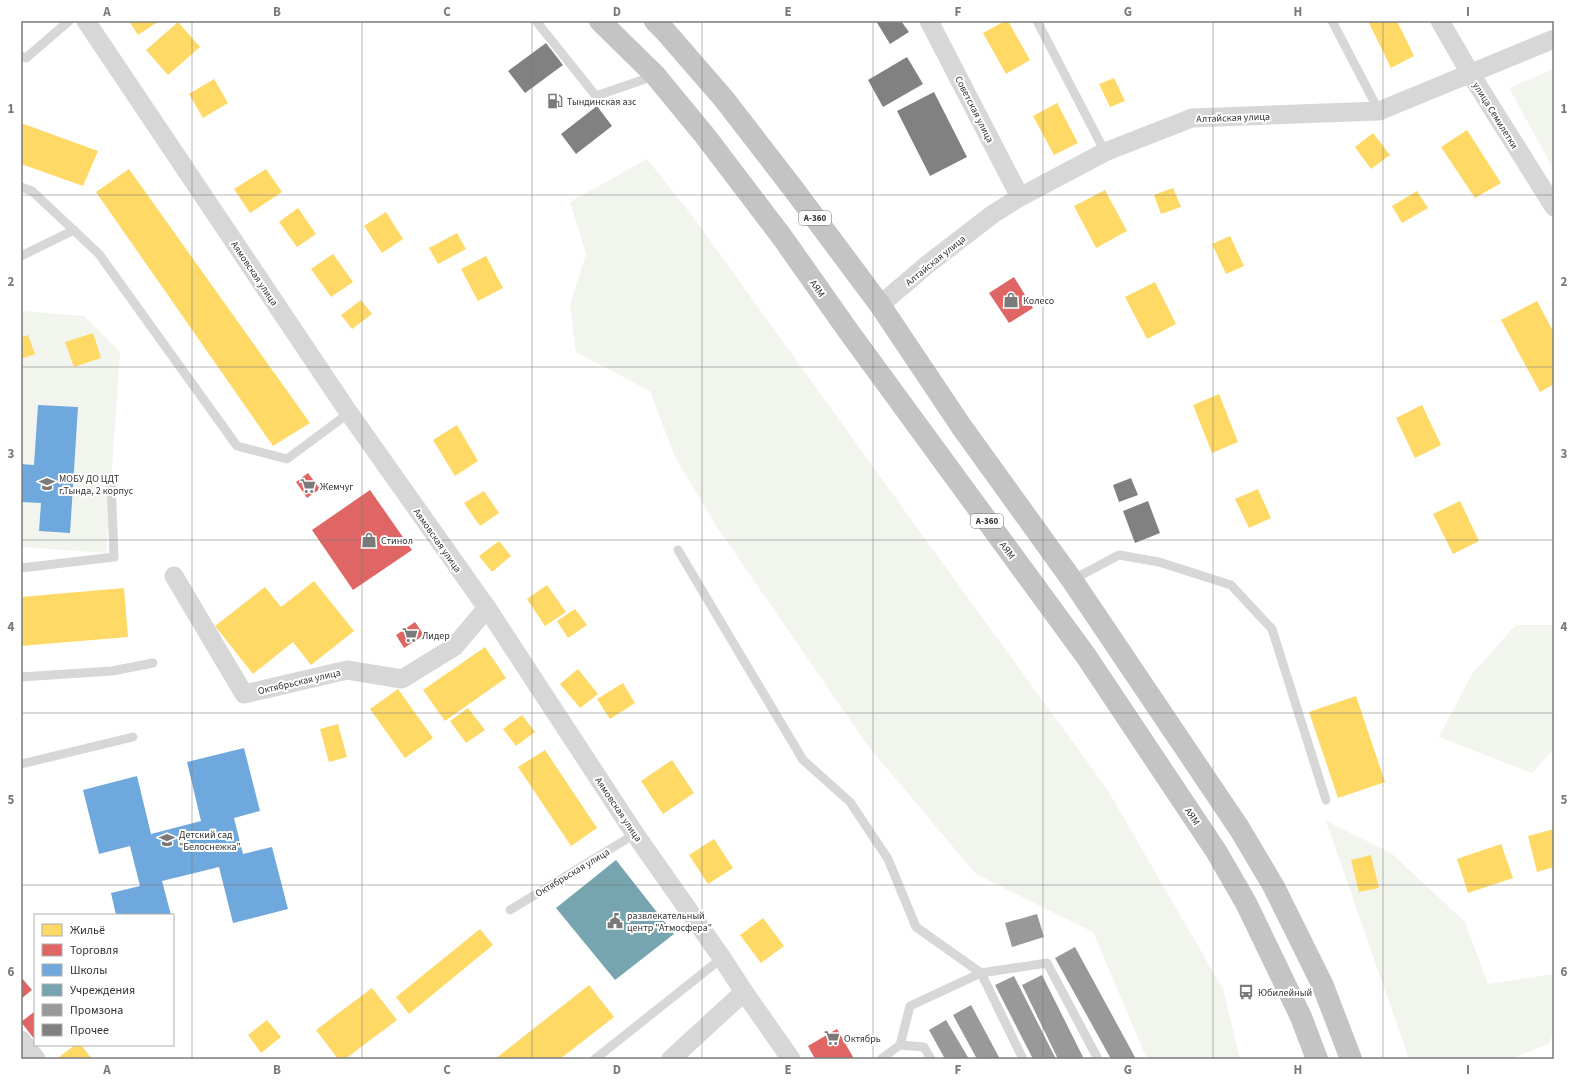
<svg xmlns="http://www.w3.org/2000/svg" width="1575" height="1080" font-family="'Source Sans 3',sans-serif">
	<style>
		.green { fill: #f1f5ed }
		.homes { fill: #ffd966 }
		.shops { fill: #e06666 }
		.schools { fill: #6fa8dc }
		.public { fill: #76a5af }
		.industry { fill: #999 }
		.building { fill: #818181 }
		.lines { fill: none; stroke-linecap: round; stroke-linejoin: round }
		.lane { stroke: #d7d7d7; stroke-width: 9 }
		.street { stroke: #d7d7d7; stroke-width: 19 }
		.highway { stroke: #c4c4c4; stroke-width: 22 }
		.grid { fill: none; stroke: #7a7a7a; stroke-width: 1; stroke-opacity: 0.55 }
		.labels { text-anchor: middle; stroke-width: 4; stroke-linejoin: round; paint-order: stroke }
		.shield { fill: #fff; stroke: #707070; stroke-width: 1 }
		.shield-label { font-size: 9px; font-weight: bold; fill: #333 }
		.poi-label { font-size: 10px; fill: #333; stroke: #fff; text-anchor: start }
		.street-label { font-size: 10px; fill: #333; stroke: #fff }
		.neatline { fill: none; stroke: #7a7a7a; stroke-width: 1.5 }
		.grid-label { font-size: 13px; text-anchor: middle; font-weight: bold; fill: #7a7a7a }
	</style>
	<rect width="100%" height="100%" fill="#fff"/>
	<g class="green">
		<polygon points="1554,69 1554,170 1509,88"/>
		<polygon points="647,159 693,217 941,561 1107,789 1223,989 1240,1059 1147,1059 1093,932 976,874 868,746 717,527 675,457 650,391 576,352 570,305 586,254 570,202"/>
		<polygon points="21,311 84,316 120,352 106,553 21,547"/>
		<polygon points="1516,625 1554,625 1554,749 1532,773 1439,737 1472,674"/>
		<polygon points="1326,821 1391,853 1465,922 1488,984 1554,974 1554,1025 1550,1043 1511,1059 1409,1059"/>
	</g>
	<g class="homes">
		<polygon points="129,21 159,21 138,35"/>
		<polygon points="1005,21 1008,21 1030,60 1006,74 983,33"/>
		<polygon points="1368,21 1397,21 1414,56 1391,68"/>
		<polygon points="178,22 200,47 168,75 146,50"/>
		<polygon points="1114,78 1125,101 1110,107 1099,84"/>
		<polygon points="214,79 228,103 203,118 189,94"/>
		<polygon points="1057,103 1078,143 1054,155 1033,116"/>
		<polygon points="21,123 98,151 83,186 21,164"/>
		<polygon points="1467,130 1501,183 1475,198 1441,147"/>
		<polygon points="1373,133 1390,155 1371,169 1355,147"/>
		<polygon points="129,169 310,423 273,446 96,192"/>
		<polygon points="266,169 282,192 250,213 234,189"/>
		<polygon points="1173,188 1181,207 1161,214 1154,195"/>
		<polygon points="1105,190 1127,231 1096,248 1074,206"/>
		<polygon points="1417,191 1428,208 1402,223 1392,206"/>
		<polygon points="298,208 316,234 297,247 279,222"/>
		<polygon points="386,212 403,239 382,253 364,226"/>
		<polygon points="457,233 466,249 438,264 429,248"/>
		<polygon points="1230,236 1244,266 1226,274 1212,244"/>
		<polygon points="333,254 353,282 331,297 311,269"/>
		<polygon points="486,256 503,288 478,301 461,269"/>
		<polygon points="1155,282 1176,324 1147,339 1125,297"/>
		<polygon points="361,300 372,314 352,329 341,315"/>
		<polygon points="1537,301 1554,333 1554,384 1540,392 1501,320"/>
		<polygon points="93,333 101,358 74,367 65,342"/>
		<polygon points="28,335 35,354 21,359 21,337"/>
		<polygon points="1219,394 1238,442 1212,453 1193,405"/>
		<polygon points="1422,405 1441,445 1415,458 1396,418"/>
		<polygon points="457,425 478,461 455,476 433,440"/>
		<polygon points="1258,489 1271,518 1249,528 1235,499"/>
		<polygon points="484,491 499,513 480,526 464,503"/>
		<polygon points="1460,501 1479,541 1453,554 1433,514"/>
		<polygon points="499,541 511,556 492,572 479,556"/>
		<polygon points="314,581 354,631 311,665 293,642 253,674 215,626 265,587 281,607"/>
		<polygon points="547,585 566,612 545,626 527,599"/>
		<polygon points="124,588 128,637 21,646 21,597"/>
		<polygon points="575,609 587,625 568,638 557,621"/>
		<polygon points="485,647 506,678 445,721 423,690"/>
		<polygon points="578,669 598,694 580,708 560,684"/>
		<polygon points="623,683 635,703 610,719 597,699"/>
		<polygon points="398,689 433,738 405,758 370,709"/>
		<polygon points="1356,696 1385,782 1338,798 1309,712"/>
		<polygon points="468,708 485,730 466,743 450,721"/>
		<polygon points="522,715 535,732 516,746 503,729"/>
		<polygon points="338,724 347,757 329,762 320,729"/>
		<polygon points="545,750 597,828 571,846 518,767"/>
		<polygon points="672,760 694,793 663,814 641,781"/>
		<polygon points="1554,829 1554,867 1537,872 1528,836"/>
		<polygon points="714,839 733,868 708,884 689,855"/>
		<polygon points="1501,844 1513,878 1468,893 1457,859"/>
		<polygon points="1371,855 1379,888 1359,892 1351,860"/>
		<polygon points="763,918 784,946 761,963 740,935"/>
		<polygon points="480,929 493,945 409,1014 396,997"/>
		<polygon points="589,985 614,1017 560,1059 495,1059"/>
		<polygon points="372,988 397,1020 345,1059 338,1059 316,1030"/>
		<polygon points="267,1020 281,1037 261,1053 248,1035"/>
		<polygon points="75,1045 81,1045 92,1059 61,1059 59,1057"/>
	</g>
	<g class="shops">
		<polygon points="1014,277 1033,308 1009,323 989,293"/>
		<polygon points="308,473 320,489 307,498 296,482"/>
		<polygon points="370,490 412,550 353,590 312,530"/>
		<polygon points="415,622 424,635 404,648 396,635"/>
		<polygon points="21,977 32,990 21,999"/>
		<polygon points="34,1012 35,1014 35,1040 21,1022"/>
		<polygon points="837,1029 853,1057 850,1059 815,1059 808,1046"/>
	</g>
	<g class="schools">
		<polygon points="38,405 78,407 70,533 39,531 41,503 21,502 21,464 34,465"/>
		<polygon points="244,748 260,811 234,818 243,854 272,847 288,909 233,923 219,867 162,881 171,915 116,915 111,893 140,886 130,846 99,854 83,790 137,776 151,834 201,821 187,762"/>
	</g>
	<polygon class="public" points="616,860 674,934 615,980 556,908"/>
	<g class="industry">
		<polygon points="1037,914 1044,937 1012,947 1005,923"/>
		<polygon points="1075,947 1136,1059 1111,1059 1055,958"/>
		<polygon points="1042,975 1084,1059 1058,1059 1022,985"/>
		<polygon points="1014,976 1056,1059 1033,1059 995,985"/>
		<polygon points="971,1005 1000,1059 977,1059 953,1015"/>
		<polygon points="946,1020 969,1059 945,1059 929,1030"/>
	</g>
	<g class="building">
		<polygon points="876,21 901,21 909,32 890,44"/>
		<polygon points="546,43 563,65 525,93 508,71"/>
		<polygon points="907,57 923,84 883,107 868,80"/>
		<polygon points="934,92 967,157 930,176 897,111"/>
		<polygon points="597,106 612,126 576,154 561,134"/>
		<polygon points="1131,478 1138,495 1119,502 1113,485"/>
		<polygon points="1148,501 1160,533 1135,543 1123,511"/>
	</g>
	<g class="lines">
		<g class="lane">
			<polyline points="536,21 596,96 654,76"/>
			<polyline points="1037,21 1105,152"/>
			<polyline points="1332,21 1379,111"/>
			<polyline points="21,56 26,58 69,21"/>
			<polyline points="21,187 32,191 99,254 237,446 287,459 349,413"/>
			<polyline points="21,256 74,230"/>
			<polyline points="678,550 803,760 850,802 888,859 916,927 981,973 1023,1059"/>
			<polyline points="21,568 114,557 111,479"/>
			<polyline points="1072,580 1119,555 1159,562 1231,585 1272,629 1326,800"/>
			<polyline points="21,677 112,671 153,663"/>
			<polyline points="21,764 133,737"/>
			<polyline points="510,910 635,834"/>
			<polyline points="900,1045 924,1047 931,1059"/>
			<polyline points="595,1059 722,958"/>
			<polyline points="881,1059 900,1045 910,1006 981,973 1047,963 1098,1059"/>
		</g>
		<g class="street">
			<polyline points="86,21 349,413 487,608 635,834 722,958 744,992 791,1059"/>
			<polyline points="929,21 1020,197"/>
			<polyline points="1440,21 1470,73 1554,207"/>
			<polyline points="880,305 928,264 993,214 1020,197 1105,152 1192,118 1379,111 1554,39"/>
			<polyline points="174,576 244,694 347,670 402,679 454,647 487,608"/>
			<polyline points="21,1040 36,1059"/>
			<polyline points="671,1059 744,992"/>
		</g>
		<g class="highway">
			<polyline points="600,21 655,75 706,137 782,237 849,332 1086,656 1216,851 1246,903 1301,1017 1317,1059"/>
			<polyline points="655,21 665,31 724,99 795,191 880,305 961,426 1072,580 1239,828 1274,887 1323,986 1351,1059"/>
		</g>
	</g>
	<path class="grid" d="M192,21V1059M362,21V1059M532,21V1059M702,21V1059M873,21V1059M1043,21V1059M1213,21V1059M1383,21V1059M21,195H1554M21,367H1554M21,540H1554M21,713H1554M21,885H1554"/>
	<defs>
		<symbol id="fuel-bare" viewBox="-9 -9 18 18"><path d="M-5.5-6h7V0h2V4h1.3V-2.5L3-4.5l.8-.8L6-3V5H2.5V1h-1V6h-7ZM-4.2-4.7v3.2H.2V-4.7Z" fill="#7a7a7a" stroke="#fff" stroke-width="2.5" paint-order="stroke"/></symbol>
		<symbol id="shop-bare" viewBox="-9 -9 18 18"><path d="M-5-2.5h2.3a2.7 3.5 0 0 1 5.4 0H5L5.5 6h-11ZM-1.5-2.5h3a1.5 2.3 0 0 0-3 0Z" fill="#7a7a7a" stroke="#fff" stroke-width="2.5" paint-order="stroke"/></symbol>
		<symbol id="school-bare" viewBox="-9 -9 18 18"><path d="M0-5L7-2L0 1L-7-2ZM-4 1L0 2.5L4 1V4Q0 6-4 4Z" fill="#7a7a7a" stroke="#fff" stroke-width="2.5" paint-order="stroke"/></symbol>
		<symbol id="supermarket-bare" viewBox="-9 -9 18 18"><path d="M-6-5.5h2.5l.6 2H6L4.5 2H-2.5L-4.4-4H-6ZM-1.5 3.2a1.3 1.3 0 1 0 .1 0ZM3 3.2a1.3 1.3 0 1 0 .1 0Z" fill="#7a7a7a" stroke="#fff" stroke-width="2.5" paint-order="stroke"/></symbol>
		<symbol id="civic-bare" viewBox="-9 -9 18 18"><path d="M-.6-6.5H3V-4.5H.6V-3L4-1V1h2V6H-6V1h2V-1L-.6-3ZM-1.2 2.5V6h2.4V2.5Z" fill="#7a7a7a" stroke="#fff" stroke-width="2.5" paint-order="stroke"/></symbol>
		<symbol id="bus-bare" viewBox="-9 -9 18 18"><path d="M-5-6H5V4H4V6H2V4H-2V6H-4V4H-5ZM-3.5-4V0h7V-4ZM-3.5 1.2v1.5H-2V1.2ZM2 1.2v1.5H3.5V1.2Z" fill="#7a7a7a" stroke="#fff" stroke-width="2.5" paint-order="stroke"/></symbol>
	</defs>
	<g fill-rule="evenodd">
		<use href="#fuel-bare" x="544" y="90" width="22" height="22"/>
		<use href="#shop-bare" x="1000" y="289" width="22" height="22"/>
		<use href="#school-bare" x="36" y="473" width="22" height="22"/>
		<use href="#supermarket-bare" x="297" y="475" width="22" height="22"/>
		<use href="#shop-bare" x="358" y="529" width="22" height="22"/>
		<use href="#supermarket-bare" x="399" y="624" width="22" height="22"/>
		<use href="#school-bare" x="156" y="829" width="22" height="22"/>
		<use href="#civic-bare" x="604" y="910" width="22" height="22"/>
		<use href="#bus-bare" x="1235" y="981" width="22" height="22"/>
		<use href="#supermarket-bare" x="821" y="1027" width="22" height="22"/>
	</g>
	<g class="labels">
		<g class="shield">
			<rect x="799" y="211" width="32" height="14" rx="3"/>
			<rect x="971" y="514" width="32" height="14" rx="3"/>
		</g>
		<g class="shield-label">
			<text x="815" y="221">А-360</text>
			<text x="987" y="524">А-360</text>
		</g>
		<g class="poi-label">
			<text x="567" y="105">Тындинская азс</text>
			<text x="1023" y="304">Колесо</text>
			<text x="59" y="482">МОБУ ДО ЦДТ<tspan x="59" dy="12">г.Тында, 2 корпус</tspan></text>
			<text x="320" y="490">Жемчуг</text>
			<text x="381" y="544">Стинол</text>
			<text x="422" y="639">Лидер</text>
			<text x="179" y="838">Детский сад<tspan x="179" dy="12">"Белоснежка"</tspan></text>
			<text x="627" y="919">развлекательный<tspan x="627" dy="12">центр "Атмосфера"</tspan></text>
			<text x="1258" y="996">Юбилейный</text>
			<text x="844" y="1042">Октябрь</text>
		</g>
		<g class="street-label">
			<text transform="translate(975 109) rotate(63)" y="4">Советская улица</text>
			<text transform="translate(1496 115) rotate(58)" y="4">улица Семилетки</text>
			<text transform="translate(1233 117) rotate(-2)" y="4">Алтайская улица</text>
			<text transform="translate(935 260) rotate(-39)" y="4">Алтайская улица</text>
			<text transform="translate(255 273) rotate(56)" y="4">Аямовская улица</text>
			<text transform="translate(818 288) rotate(55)" y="4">АЯМ</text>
			<text transform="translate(438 540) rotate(55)" y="4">Аямовская улица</text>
			<text transform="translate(1008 550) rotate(54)" y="4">АЯМ</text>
			<text transform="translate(299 681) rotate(-13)" y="4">Октябрьская улица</text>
			<text transform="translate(619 809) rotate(56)" y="4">Аямовская улица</text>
			<text transform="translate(1193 816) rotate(56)" y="4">АЯМ</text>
			<text transform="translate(572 872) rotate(-31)" y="4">Октябрьская улица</text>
		</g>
	</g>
	<rect width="1575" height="1080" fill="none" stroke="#ffffff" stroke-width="44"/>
	<rect x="34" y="914" width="140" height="132" fill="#ffffff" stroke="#adadad"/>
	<rect x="42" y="924" width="20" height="12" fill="#ffd966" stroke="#adadad"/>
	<text x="70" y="934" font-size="12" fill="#333333">Жильё</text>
	<rect x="42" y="944" width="20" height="12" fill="#e06666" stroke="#adadad"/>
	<text x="70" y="954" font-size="12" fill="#333333">Торговля</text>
	<rect x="42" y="964" width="20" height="12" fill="#6fa8dc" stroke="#adadad"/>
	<text x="70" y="974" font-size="12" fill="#333333">Школы</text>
	<rect x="42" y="984" width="20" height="12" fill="#76a5af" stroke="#adadad"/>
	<text x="70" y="994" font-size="12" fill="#333333">Учреждения</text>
	<rect x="42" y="1004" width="20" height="12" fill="#999999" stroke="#adadad"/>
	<text x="70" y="1014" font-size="12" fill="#333333">Промзона</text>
	<rect x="42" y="1024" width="20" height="12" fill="#818181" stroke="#adadad"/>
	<text x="70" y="1034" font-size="12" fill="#333333">Прочее</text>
	<rect x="22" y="22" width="1531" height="1036" class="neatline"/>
	<g class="grid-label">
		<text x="107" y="16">A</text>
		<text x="277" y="16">B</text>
		<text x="447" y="16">C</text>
		<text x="617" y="16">D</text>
		<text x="788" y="16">E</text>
		<text x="958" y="16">F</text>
		<text x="1128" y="16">G</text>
		<text x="1298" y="16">H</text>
		<text x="1468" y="16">I</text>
		<text x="11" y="113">1</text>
		<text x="1564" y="113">1</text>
		<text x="11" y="286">2</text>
		<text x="1564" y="286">2</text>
		<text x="11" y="458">3</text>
		<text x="1564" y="458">3</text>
		<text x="11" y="631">4</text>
		<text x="1564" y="631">4</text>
		<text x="11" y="804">5</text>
		<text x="1564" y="804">5</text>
		<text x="11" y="976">6</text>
		<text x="1564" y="976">6</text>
		<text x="107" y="1074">A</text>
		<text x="277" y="1074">B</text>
		<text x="447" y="1074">C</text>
		<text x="617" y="1074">D</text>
		<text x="788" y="1074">E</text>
		<text x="958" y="1074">F</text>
		<text x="1128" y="1074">G</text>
		<text x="1298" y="1074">H</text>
		<text x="1468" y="1074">I</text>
	</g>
</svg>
